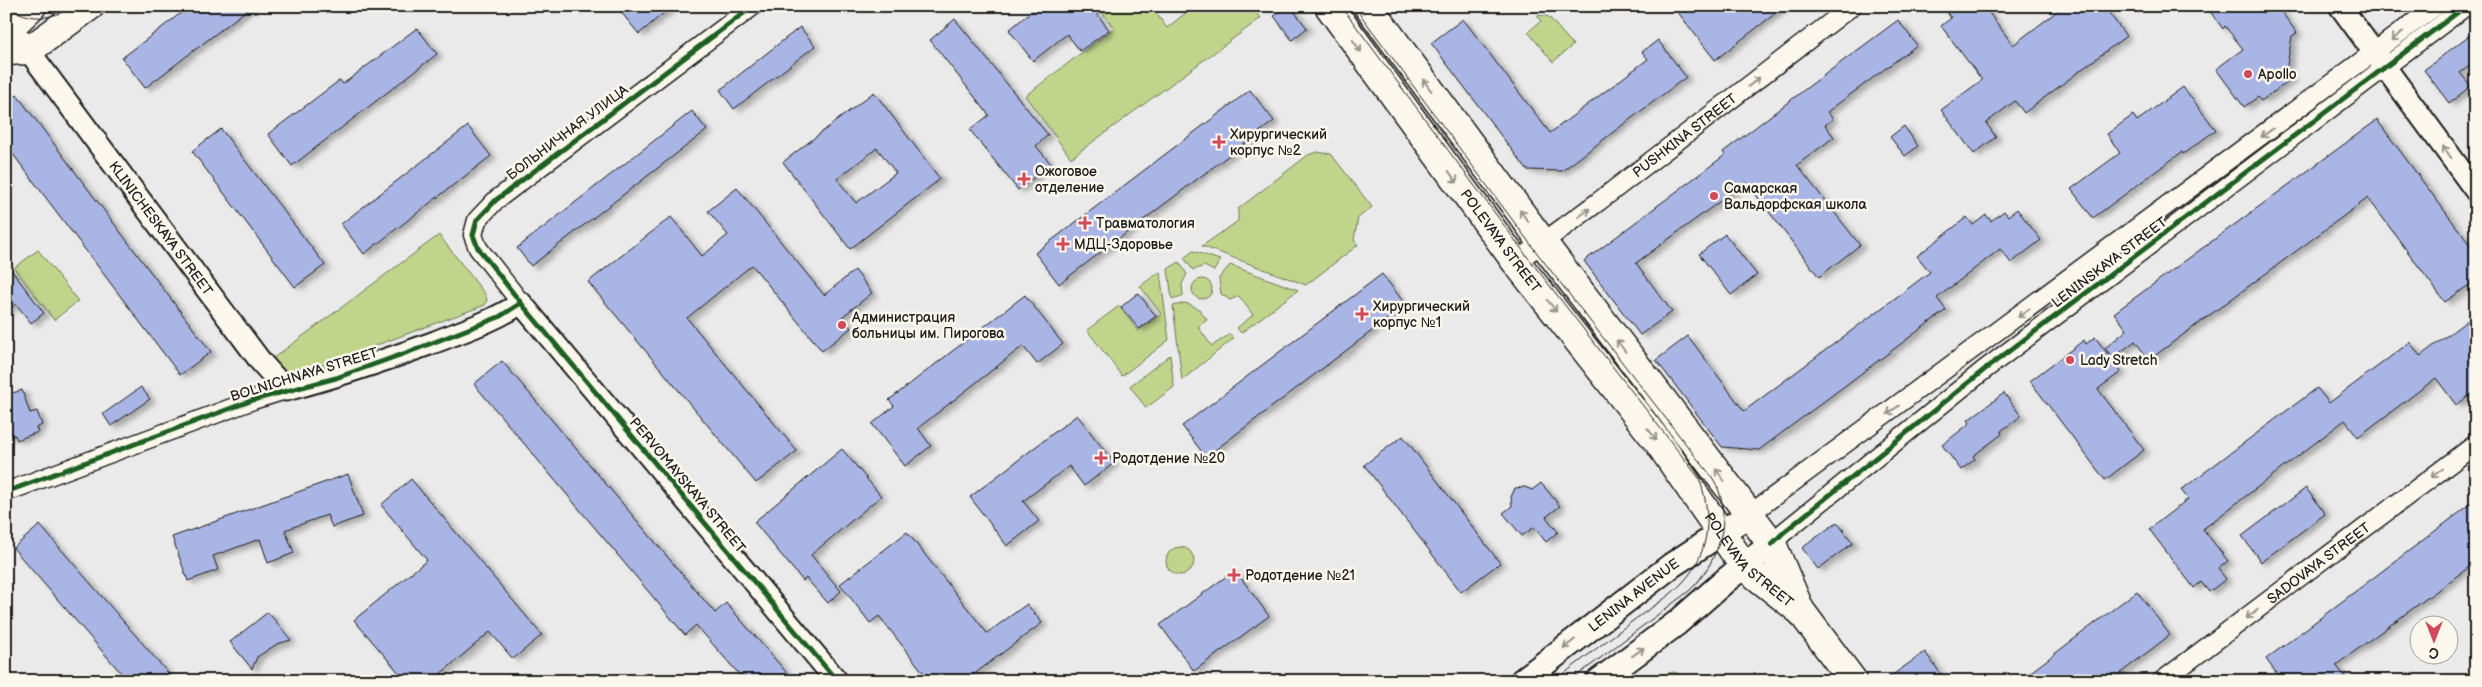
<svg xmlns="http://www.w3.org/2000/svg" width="2482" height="687" font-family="'Balsamiq Sans',sans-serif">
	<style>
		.green { fill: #c0d58b; stroke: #6e7854 }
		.building { fill: #a8b5e5; stroke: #1c1c1c; fill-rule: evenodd; filter: url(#shadow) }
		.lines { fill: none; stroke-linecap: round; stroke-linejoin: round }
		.minor-casing { stroke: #1c1c1c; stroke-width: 21 }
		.tertiary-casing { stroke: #1c1c1c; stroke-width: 25 }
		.secondary-casing { stroke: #1c1c1c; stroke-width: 28 }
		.primary-casing { stroke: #1c1c1c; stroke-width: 31 }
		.minor { stroke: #fbf7ec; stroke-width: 18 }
		.tertiary { stroke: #fbf7ec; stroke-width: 21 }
		.secondary { stroke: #fbf7ec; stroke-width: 24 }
		.primary { stroke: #fbf7ec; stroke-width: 28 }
		.tram { stroke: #1c1c1c; stroke-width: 1 }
		.cycleway-casing { stroke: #fbf7ec; stroke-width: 8 }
		.cycleway { stroke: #1b5e20; stroke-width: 5 }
		.oneway { stroke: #97948e }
		.poi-dot { fill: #d1495b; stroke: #fbf7ec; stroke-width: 2 }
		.labels { text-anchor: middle; stroke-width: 5; stroke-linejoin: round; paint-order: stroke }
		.poi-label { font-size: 14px; fill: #1c1c1c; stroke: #fbf7ec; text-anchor: start }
		.street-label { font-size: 14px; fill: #1c1c1c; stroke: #fbf7ec }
	</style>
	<defs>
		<filter id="shadow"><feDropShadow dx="5.5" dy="3" stdDeviation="2.5" flood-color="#0004"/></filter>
	</defs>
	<rect width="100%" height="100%" fill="#eaeaeb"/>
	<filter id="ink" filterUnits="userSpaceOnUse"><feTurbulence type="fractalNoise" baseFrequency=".02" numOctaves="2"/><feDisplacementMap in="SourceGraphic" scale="10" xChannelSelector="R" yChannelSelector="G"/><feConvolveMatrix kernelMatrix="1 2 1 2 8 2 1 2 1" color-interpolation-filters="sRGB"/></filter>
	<g filter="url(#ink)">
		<g class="green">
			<polygon points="1097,6 1151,6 1167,28 1194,6 1251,6 1261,18 1071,158 1025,96 1114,28"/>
			<polygon points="1541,15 1549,17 1573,45 1553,62 1528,32 1541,21 1537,16"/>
			<polygon points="1317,152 1331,154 1372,207 1358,218 1354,240 1358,245 1306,285 1202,246 1238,221 1238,209 1308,155"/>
			<polygon points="439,235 485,294 487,300 485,305 293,376 282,372 272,359"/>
			<polygon points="38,250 78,301 54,320 14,268"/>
			<polygon points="1193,251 1220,260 1214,271 1204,266 1193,270 1184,258"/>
			<polygon points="1179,262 1187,274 1182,284 1183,296 1172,299 1168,269"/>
			<polygon points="1230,265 1298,290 1241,333 1237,328 1253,315 1239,296 1230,300 1221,294 1219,278"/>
			<polygon points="1160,272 1169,340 1122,376 1087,330 1119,306 1138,331 1161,314 1140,286"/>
			<circle cx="1202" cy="289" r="10"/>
			<polygon points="1186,303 1199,309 1207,320 1198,327 1212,346 1230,334 1234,338 1182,380 1173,306"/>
			<polygon points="1170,355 1174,387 1146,408 1130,386"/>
			<circle cx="1180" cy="561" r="14"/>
			<polygon points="1675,672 1681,675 1685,681 1657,681 1668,673"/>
		</g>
		<g class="building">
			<polygon points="190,6 252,6 145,88 122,58"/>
			<polygon points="616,6 672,6 639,34"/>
			<polygon points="1038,6 1091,6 1109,30 1080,51 1067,34 1033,61 1009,30"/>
			<polygon points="1287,6 1290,6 1307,28 1292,40 1274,16"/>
			<polygon points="1673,6 1785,6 1715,60"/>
			<polygon points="1942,6 1984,6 2013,45 2064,6 2104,6 2126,36 2024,113 2015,101 1986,123 1996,137 1974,154 1941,110 1982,80 1941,26 1951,18"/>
			<polygon points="2206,6 2277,6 2297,33 2292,36 2286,71 2292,79 2261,101 2258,97 2244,107 2216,69 2243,49 2225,26 2223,29"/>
			<polygon points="955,19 1048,135 1036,146 1051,164 1018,190 970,130 989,115 930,40"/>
			<polygon points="1463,19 1550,133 1648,59 1642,52 1658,40 1686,77 1562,171 1527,170 1431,43"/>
			<polygon points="1898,20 1917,45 1827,112 1833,119 1825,125 1834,137 1797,165 1860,245 1819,277 1746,182 1636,263 1672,312 1640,335 1584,261 1725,155 1723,152 1808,87"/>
			<polygon points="800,27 815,46 734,109 720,90"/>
			<polygon points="417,28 437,54 292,166 268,134 340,80 343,84"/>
			<polygon points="2476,30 2476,61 2460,73 2471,86 2449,103 2424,70"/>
			<polygon points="2183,87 2216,130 2183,154 2182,152 2093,218 2071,189 2120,153 2107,134 2133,115 2137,121"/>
			<polygon points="1250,90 1274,121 1059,284 1035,253"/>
			<path d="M874,92L940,179L850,249L783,162ZM877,148L896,173L856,203L837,179Z"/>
			<polygon points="17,95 211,352 180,375 6,145 6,103"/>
			<polygon points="692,111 707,130 531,266 517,248"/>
			<polygon points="2377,120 2476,253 2476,280 2445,302 2368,198 2149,360 2135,341 2113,358 2105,348 2127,330 2114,313"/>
			<polygon points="468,126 491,156 364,254 341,224"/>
			<polygon points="1904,126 1918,146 1905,156 1890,137"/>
			<polygon points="221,129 325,265 295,287 192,151"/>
			<polygon points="737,188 824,295 855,270 872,293 842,317 851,328 822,351 752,265 687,318 797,451 756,483 588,282 671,217 702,256 728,235 708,211"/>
			<polygon points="2017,209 2041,240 2011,263 2000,249 1937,298 1946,310 1759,450 1722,447 1656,360 1688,336 1744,411 1930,272 1917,256 1967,217 1973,225 1986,215 1991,221 2004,211 2008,216"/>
			<polygon points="1725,234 1757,275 1731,295 1699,254"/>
			<polygon points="6,263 44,313 31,323 16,304 6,312"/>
			<polygon points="1382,274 1406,305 1206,457 1182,426"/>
			<polygon points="1138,293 1156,316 1139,329 1121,307"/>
			<polygon points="1025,295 1063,344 1037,364 1023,346 918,428 931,446 905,466 872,424 894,406 889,400"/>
			<polygon points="2476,314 2476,391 2456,405 2436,378 2358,437 2345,420 2203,529 2228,561 2218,569 2226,579 2209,592 2201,582 2194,588 2149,529 2188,499 2181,490 2317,388 2329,403 2410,342 2420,356"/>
			<polygon points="2095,337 2121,372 2098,389 2144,450 2105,480 2030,381 2084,340 2086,344"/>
			<polygon points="502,361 715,613 726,603 794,681 745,681 696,625 685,635 474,384"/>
			<polygon points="141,387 150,399 111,426 103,414"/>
			<polygon points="22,390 30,413 37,411 42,425 36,428 38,432 17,440 15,435 6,438 6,395"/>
			<polygon points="2004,393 2021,416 2001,431 2002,434 1973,456 1975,459 1961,470 1942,445 1970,423 1968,420"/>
			<polygon points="1077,415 1114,463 1084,486 1069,466 1043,486 1023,501 1039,521 1007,546 970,497"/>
			<polygon points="1403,436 1500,563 1461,592 1364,465"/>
			<polygon points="842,449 881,496 811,555 841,591 828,603 806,578 803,581 754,522"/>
			<polygon points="348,474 363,516 332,527 327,515 285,530 294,553 268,563 260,539 213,556 218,570 188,581 172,537"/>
			<polygon points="411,479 542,635 513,659 490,632 432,681 406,681 354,620 427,560 381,505"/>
			<polygon points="1541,483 1560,506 1546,517 1558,532 1546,542 1534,527 1522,536 1503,513 1512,506 1511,497 1515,488 1525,487 1532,490"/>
			<polygon points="2306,488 2325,514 2261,562 2242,536"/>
			<polygon points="2476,500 2476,562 2336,665 2348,681 2282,681 2266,659"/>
			<polygon points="1837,522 1853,543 1818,569 1802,548"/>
			<polygon points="40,525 175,681 128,681 13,548"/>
			<polygon points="907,532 987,633 1027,604 1042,623 965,681 930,681 879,616 870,623 840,584"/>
			<polygon points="1235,570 1269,616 1194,671 1160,625"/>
			<polygon points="2137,591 2170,635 2110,681 2019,681"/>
			<polygon points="268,612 291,640 277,644 257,657 252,669 230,642"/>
			<polygon points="1925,652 1946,681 1884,681"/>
		</g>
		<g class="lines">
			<defs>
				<g id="minor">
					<path id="s1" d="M1516,262L1598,202L1852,6"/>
					<polyline points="521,303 478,248 473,235 477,220 496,200 753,6"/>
					<polyline points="6,492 253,400 286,390"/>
					<polyline points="1750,514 2436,6"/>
					<polyline points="1772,544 1784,532 1984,370 2466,6"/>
					<path id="s2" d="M2162,681L2476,444"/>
				</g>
				<g id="tertiary">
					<polyline points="2340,6 2476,191"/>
					<path id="s3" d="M20,39L261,362L286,390C337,377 386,360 435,342C465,330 494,321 521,303L837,681"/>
				</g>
				<g id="secondary">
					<path id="s4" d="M1522,681L1672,565L1750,514"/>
					<polyline points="1599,681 1677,623 1726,580 1772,544"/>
				</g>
				<g id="primary">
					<path id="s5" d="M1329,6L1516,262L1659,443L1744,566L1798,609"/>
					<polyline points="1368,6 1543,243 1772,544 1800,610 1853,681"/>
					<polyline points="6,42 10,27 32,6"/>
					<polyline points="6,51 29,50 90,6"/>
				</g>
			</defs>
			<use href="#minor" class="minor-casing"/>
			<use href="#tertiary" class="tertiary-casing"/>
			<use href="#secondary" class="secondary-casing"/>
			<use href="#primary" class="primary-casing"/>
			<use href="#minor" class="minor"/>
			<use href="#tertiary" class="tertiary"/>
			<use href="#secondary" class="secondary"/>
			<use href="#primary" class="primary"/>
			<g class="tram">
				<path d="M7,6C29,21 51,21 73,6"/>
				<polyline points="27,6 41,6"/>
				<path d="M1341,6L1526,255L1699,478C1712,513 1711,551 1684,581C1670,597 1647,610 1630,623C1605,642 1580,661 1555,681"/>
				<path d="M1354,6L1534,249L1692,452C1701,464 1714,476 1719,491C1731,527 1715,566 1689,591L1570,681"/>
			</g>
			<defs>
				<g id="cycleway">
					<polyline points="753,6 496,200 477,220 473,235 478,248 521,303 837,681"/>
					<polyline points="6,492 253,400 336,378 414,350 499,317 521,303"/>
					<polyline points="1772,544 1784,532 1984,370 2466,6"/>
				</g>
			</defs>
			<use href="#cycleway" class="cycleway-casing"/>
			<use href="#cycleway" class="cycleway"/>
		</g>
		<defs><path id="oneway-shaft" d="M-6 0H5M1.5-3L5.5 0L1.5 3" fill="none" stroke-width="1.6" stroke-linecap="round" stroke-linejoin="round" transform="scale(1.25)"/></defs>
		<g class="oneway">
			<use href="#oneway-shaft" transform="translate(2397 36) rotate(142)"/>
			<use href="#oneway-shaft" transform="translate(1357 46) rotate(54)"/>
			<use href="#oneway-shaft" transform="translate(1754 82) rotate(-38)"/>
			<use href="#oneway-shaft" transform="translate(1427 85) rotate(-126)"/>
			<use href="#oneway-shaft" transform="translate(2267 133) rotate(144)"/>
			<use href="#oneway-shaft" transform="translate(2447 152) rotate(-126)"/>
			<use href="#oneway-shaft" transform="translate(1453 177) rotate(54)"/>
			<use href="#oneway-shaft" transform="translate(1584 213) rotate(-37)"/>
			<use href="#oneway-shaft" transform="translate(1524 216) rotate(-126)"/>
			<use href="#oneway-shaft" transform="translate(1552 306) rotate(52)"/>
			<use href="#oneway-shaft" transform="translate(2024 313) rotate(144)"/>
			<use href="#oneway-shaft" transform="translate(1621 346) rotate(-127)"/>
			<use href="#oneway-shaft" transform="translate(1893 410) rotate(144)"/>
			<use href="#oneway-shaft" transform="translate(1652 434) rotate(52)"/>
			<use href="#oneway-shaft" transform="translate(2437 473) rotate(143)"/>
			<use href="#oneway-shaft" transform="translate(1720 475) rotate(-127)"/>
			<use href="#oneway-shaft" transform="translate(2252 614) rotate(143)"/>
			<use href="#oneway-shaft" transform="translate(1569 644) rotate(142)"/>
			<use href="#oneway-shaft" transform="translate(1638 652) rotate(-36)"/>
		</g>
	</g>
	<g class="poi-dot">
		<circle cx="2248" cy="74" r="5"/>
		<path d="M1216.5 134.5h5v5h5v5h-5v5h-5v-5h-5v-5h5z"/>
		<path d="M1021.5 171.5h5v5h5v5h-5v5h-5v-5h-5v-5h5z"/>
		<circle cx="1714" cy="196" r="5"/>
		<path d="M1082.5 215.5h5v5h5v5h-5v5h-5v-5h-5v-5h5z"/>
		<path d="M1060.5 236.5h5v5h5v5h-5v5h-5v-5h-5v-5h5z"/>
		<path d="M1359.5 306.5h5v5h5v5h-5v5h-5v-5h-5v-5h5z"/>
		<circle cx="842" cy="325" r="5"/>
		<circle cx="2070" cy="360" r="5"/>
		<path d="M1098.5 450.5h5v5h5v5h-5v5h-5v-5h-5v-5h5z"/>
		<path d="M1231.5 567.5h5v5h5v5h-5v5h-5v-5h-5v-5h5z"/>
	</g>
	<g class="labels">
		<g class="poi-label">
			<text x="2258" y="79">Apollo</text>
			<text x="1230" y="139">Хирургический<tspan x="1230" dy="16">корпус №2</tspan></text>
			<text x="1035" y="176">Ожоговое<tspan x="1035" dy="16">отделение</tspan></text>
			<text x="1724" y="193">Самарская<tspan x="1724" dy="16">Вальдорфская школа</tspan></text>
			<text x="1096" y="228">Травматология</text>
			<text x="1074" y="249">МДЦ-Здоровье</text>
			<text x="1373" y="311">Хирургический<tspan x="1373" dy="16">корпус №1</tspan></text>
			<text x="852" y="322">Администрация<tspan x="852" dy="16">больницы им. Пирогова</tspan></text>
			<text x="2080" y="365">Lady Stretch</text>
			<text x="1112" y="463">Родотдение №20</text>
			<text x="1245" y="580">Родотдение №21</text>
		</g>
		<g class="street-label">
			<text transform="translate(567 132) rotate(-37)" y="5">БОЛЬНИЧНАЯ УЛИЦА</text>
			<text dy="5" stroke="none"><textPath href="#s1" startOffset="211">PUSHKINA STREET</textPath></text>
			<text dy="5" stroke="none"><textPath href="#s3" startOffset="236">KLINICHESKAYA STREET</textPath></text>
			<text dy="5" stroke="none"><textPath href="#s5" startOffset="291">POLEVAYA STREET</textPath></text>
			<text transform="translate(2109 262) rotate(-37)" y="5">LENINSKAYA STREET</text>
			<text transform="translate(304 374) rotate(-17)" y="5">BOLNICHNAYA STREET</text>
			<text transform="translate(688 485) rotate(50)" y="5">PERVOMAYSKAYA STREET</text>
			<text dy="5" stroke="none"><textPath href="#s5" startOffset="696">POLEVAYA STREET</textPath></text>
			<text dy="5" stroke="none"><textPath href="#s2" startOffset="196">SADOVAYA STREET</textPath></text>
			<text dy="5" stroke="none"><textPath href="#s4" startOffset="141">LENINA AVENUE</textPath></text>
		</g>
	</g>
	<rect width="2482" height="687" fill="none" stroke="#fbf7ec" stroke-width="25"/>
	<rect x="12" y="12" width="2457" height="662" fill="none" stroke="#1c1c1c" stroke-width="2" filter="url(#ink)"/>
	<g transform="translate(2434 640) rotate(180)"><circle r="24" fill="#fbf7ec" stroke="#a29f99"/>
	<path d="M0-4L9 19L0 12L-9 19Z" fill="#d1495b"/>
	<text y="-8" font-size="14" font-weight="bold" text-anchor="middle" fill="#1c1c1c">С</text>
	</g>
</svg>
